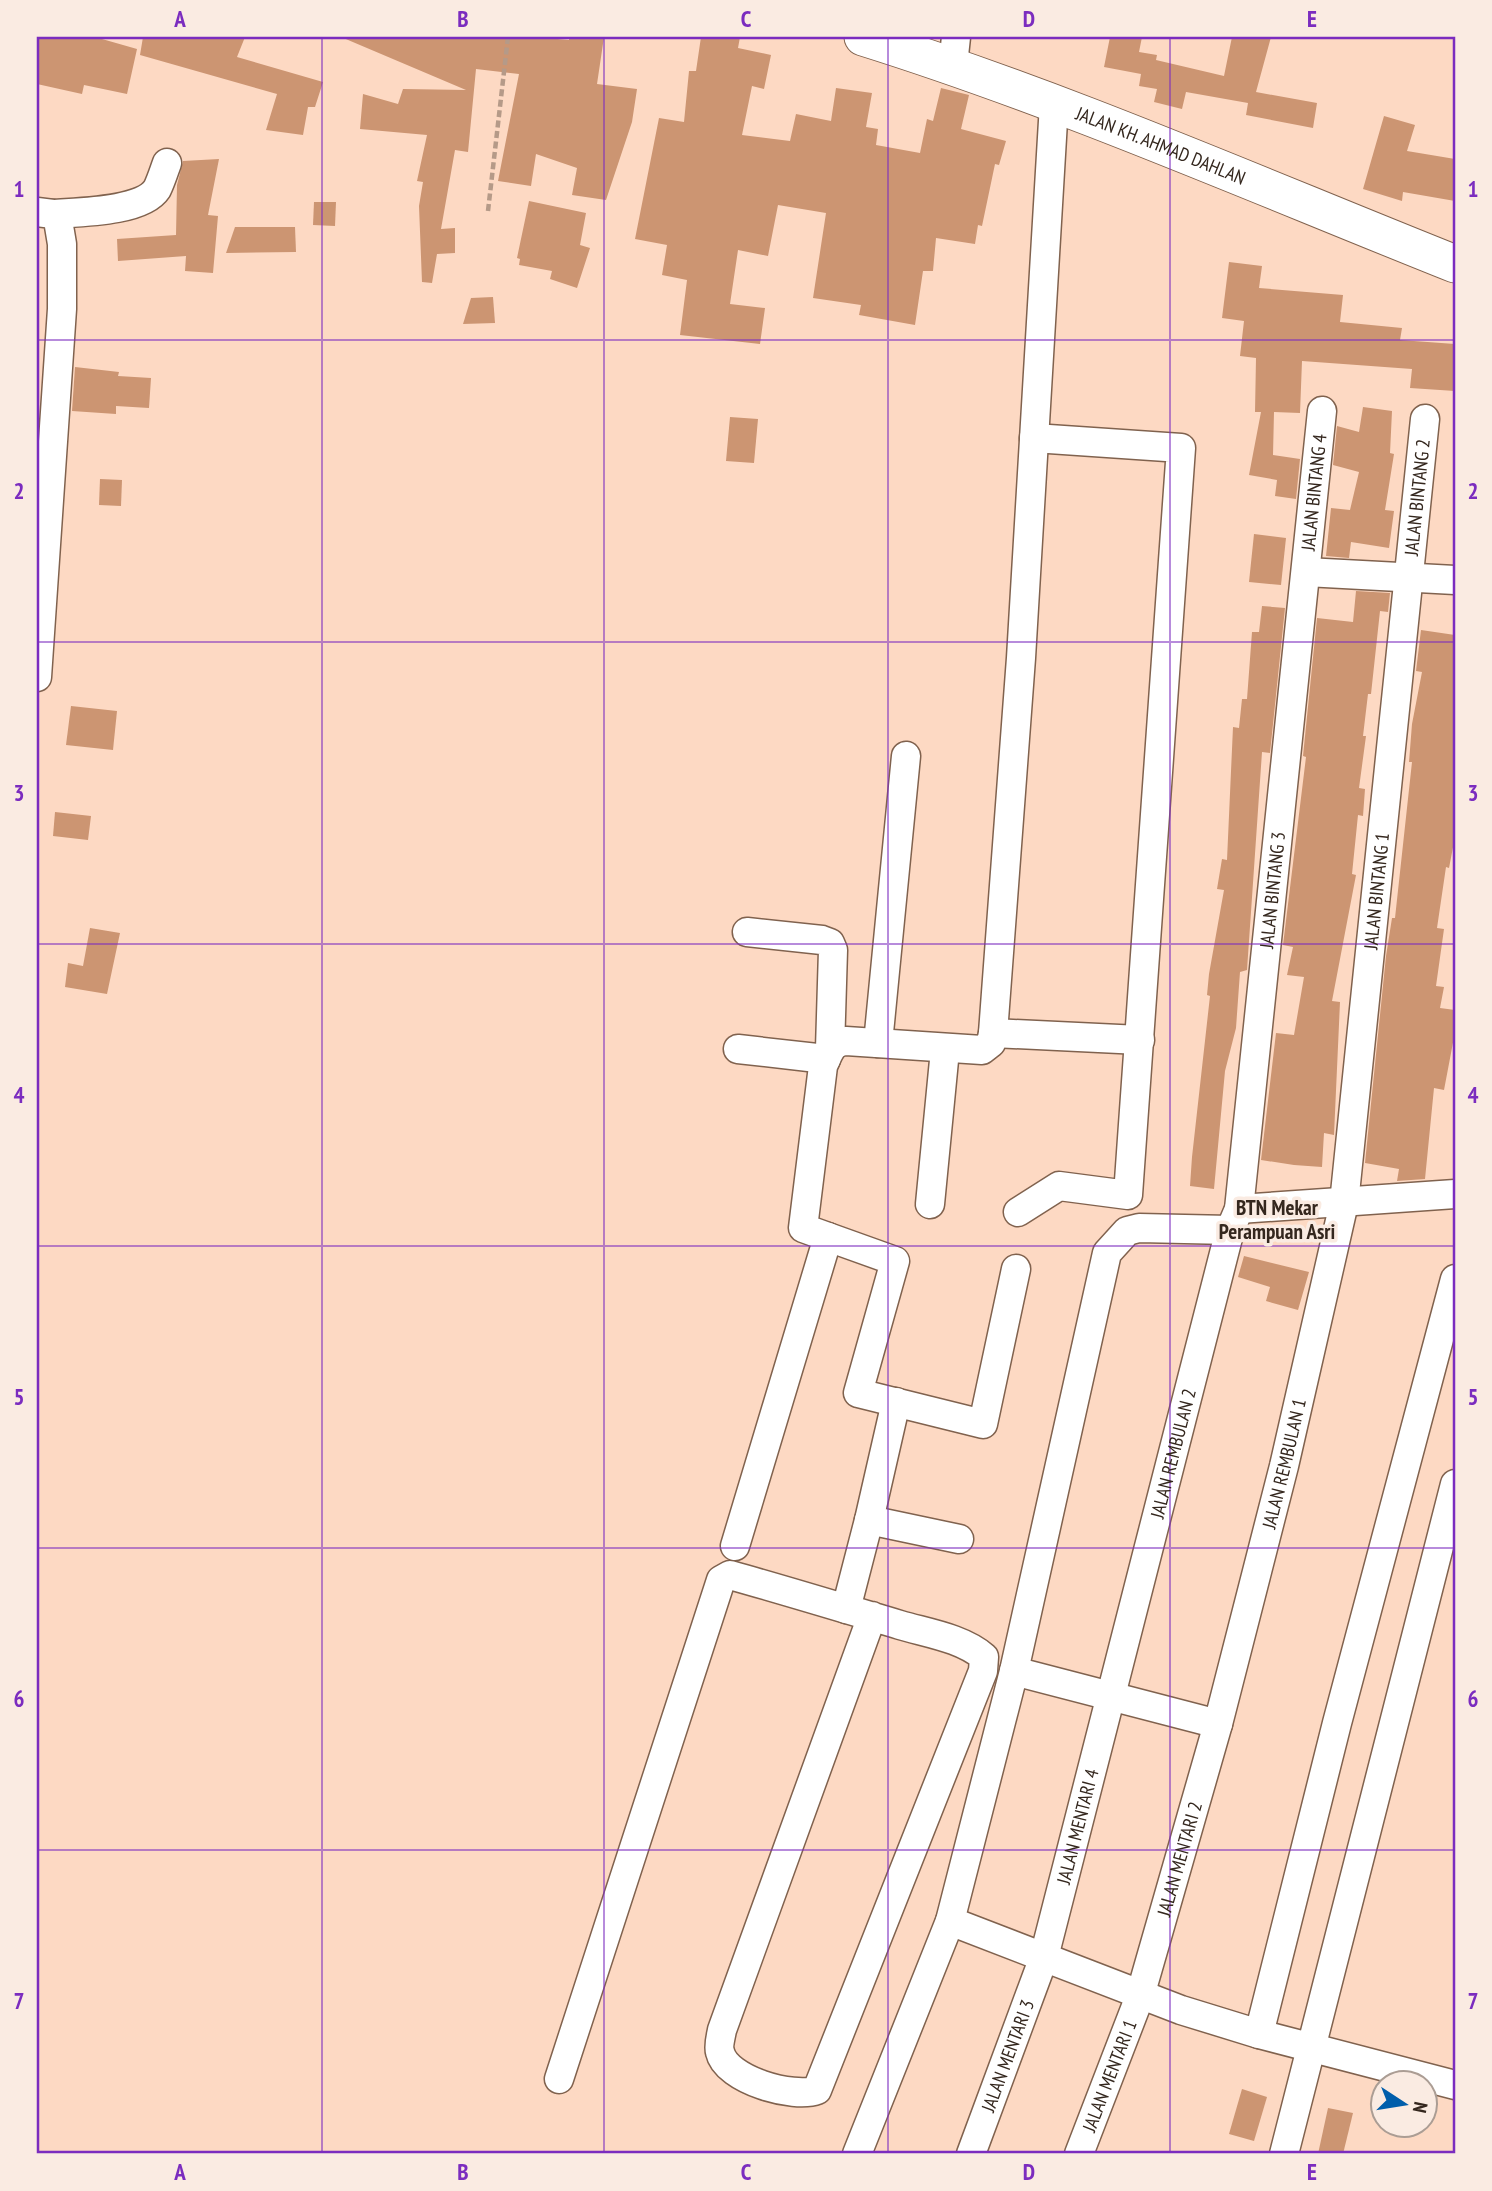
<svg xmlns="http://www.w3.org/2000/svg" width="1492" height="2191" font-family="'PT Sans Narrow',sans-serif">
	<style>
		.building { fill: #cc9572 }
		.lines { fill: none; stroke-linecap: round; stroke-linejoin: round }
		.minor-casing { stroke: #80624e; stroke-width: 31 }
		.tertiary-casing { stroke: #80624e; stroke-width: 39 }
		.path { stroke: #b59a88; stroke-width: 4.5; stroke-dasharray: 7 3.5; stroke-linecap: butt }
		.minor { stroke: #fff; stroke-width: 28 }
		.tertiary { stroke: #fff; stroke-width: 37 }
		.grid { fill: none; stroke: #7b2cbf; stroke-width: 2; stroke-opacity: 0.55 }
		.labels { text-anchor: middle; stroke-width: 7; stroke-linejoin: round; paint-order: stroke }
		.street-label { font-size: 19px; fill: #34271e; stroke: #faebe2 }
		.neighbourhood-label { font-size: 21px; font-weight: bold; fill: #34271e; stroke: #faebe2 }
		.neatline { fill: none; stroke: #7b2cbf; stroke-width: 2.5 }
		.grid-label { font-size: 23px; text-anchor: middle; font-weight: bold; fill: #7b2cbf }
	</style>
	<rect width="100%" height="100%" fill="#fdd9c3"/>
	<g class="building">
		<polygon points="37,37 95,37 137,49 127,94 84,85 82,94 37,84"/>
		<polygon points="143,37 245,37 237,57 323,82 315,107 308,107 303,135 266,130 277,94 140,55"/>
		<polygon points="341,37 535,37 569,40 569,37 604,37 597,84 637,89 632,122 606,200 572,195 577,168 536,154 531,186 498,181 519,74 476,69 468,152 455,150 441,229 455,228 455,253 437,254 432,283 422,282 419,206 423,182 417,181 427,135 360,129 363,94 398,104 403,89 466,90"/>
		<polygon points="701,37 740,37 738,48 771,55 764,89 752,86 742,135 790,141 796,114 831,121 836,88 872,93 866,127 878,129 876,145 920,153 927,119 933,121 941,88 969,95 961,129 1006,141 999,165 995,164 982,226 978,225 975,244 936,238 933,271 923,271 915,325 859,315 861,305 813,298 826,213 778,205 768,256 738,250 730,304 765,308 760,344 680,335 687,280 662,275 667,245 635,239 659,118 684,122 689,71 696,71"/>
		<polygon points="1110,37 1142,37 1139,52 1157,55 1156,60 1224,76 1232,37 1271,37 1256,92 1317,103 1313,128 1246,115 1248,103 1186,92 1182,109 1154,102 1157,89 1139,86 1141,74 1104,67"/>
		<polygon points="1384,116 1415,125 1407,151 1455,159 1455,201 1403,192 1402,201 1363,189"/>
		<polygon points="219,159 208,215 218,216 213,273 185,271 186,256 118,261 117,239 176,235 177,185 183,161"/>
		<polygon points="529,201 586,213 580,245 590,248 577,288 550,279 552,271 519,265 520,259 517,258"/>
		<polygon points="314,202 336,202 335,226 313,225"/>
		<polygon points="235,227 295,227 296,252 226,253"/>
		<polygon points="1229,262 1262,266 1259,288 1343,295 1340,322 1402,328 1400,340 1455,344 1455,391 1410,388 1412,369 1302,361 1300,413 1274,412 1273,455 1300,459 1296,499 1275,496 1277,480 1249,475 1261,412 1255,412 1256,358 1240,356 1244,321 1222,318"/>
		<polygon points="493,297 495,323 463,324 471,298"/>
		<polygon points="75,367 119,372 118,376 151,378 149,408 116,406 116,414 72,411"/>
		<polygon points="1363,407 1392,411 1390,453 1394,454 1385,510 1394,511 1389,548 1351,542 1349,558 1326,556 1331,508 1350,510 1359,472 1333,465 1337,426 1359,432"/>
		<polygon points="730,417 758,419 754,463 726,461"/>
		<polygon points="100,479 122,480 121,506 99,505"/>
		<polygon points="1254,534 1286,538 1281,585 1249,582"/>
		<polygon points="1356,591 1390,593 1388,612 1380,611 1371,694 1368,694 1363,736 1366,736 1359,788 1365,789 1363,816 1358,815 1352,874 1356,875 1332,1001 1340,1002 1334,1135 1324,1133 1322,1167 1294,1165 1261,1160 1276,1033 1294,1035 1304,977 1287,975 1293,947 1283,945 1306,757 1303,756 1317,618 1353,622"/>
		<polygon points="1262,606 1285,608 1270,753 1262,752 1247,970 1240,972 1236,1028 1225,1071 1214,1189 1190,1186 1192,1157 1210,996 1207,995 1209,974 1224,890 1217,889 1222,859 1227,860 1233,727 1239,728 1242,699 1247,699 1252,632 1259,632"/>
		<polygon points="1421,630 1455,635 1455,837 1449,868 1446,867 1437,928 1444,929 1436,986 1444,987 1440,1008 1455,1010 1455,1032 1444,1090 1434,1088 1425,1179 1397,1181 1399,1169 1365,1163 1386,956 1392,918 1395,918 1412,762 1409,762 1412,724 1422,672 1416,671"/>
		<polygon points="71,706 117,711 113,750 66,745"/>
		<polygon points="55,812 91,816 88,840 53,836"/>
		<polygon points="90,928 120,933 107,994 65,987 68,963 83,966"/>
		<polygon points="1244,1256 1309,1272 1298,1310 1266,1301 1270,1287 1238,1277"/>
		<polygon points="1242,2089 1267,2097 1254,2141 1229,2134"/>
		<polygon points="1328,2108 1353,2113 1343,2154 1318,2154"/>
	</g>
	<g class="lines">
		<defs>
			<g id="minor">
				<polyline points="953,65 956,37"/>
				<polyline points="37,212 53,214 58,220 62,244 62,309 37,677"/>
				<path d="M53,214C78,212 142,212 157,189C161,181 164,171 167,163"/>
				<polyline points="1306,572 1455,580"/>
				<polyline points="747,932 822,940 830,943 833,950 830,1049"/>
				<polyline points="993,1033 1140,1040"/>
				<polyline points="878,1043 906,756"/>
				<polyline points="738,1049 826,1059"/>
				<polyline points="930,1204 945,1050"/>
				<polyline points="1239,1209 1455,1194"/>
				<polyline points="1018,1212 1059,1186 1128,1195 1181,448 1034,438"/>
				<polyline points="828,1237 895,1261 858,1393 983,1424 1016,1269"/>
				<polyline points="896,1402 869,1520 959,1539"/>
				<path d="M735,1546L828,1237L803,1228L823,1066C829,1053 831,1042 846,1041L982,1050L991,1043L993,1033L1021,658L1054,104"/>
				<polyline points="846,1609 869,1520"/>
				<polyline points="1218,1724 1014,1671 1107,1253 1127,1231 1139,1228 1230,1230"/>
				<polyline points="950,1921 1181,2010 1259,2034 1455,2085"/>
				<polyline points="1259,2034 1337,1723 1455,1279"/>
				<path d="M559,2079L721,1580L730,1575C787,1591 843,1608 900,1625C927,1633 962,1638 984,1657L983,1671L817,2090C794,2099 726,2080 720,2052C718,2046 721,2036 722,2030L872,1616"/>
				<polyline points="857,2154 950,1921 1014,1671"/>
				<path id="s1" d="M971,2154L1044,1957L1230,1230L1239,1209L1322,411"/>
				<path id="s2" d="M1079,2154L1140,1996L1218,1724L1284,1466L1344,1203L1425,419"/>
				<polyline points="1284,2154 1455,1484"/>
			</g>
			<g id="tertiary">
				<path id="s3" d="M863,37C1064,100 1259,186 1455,264"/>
			</g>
		</defs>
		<use href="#minor" class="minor-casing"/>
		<use href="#tertiary" class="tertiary-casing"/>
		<polyline class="path" points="488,211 508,37"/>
		<use href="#minor" class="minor"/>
		<use href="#tertiary" class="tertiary"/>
	</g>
	<path class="grid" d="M322,37V2154M604,37V2154M888,37V2154M1170,37V2154M37,340H1455M37,642H1455M37,944H1455M37,1246H1455M37,1548H1455M37,1850H1455"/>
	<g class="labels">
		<g class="street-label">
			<text dy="7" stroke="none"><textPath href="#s3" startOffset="317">JALAN KH. AHMAD DAHLAN</textPath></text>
			<text dy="7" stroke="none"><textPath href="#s1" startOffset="1704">JALAN BINTANG 4</textPath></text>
			<text dy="7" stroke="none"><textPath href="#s2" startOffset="1698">JALAN BINTANG 2</textPath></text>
			<text dy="7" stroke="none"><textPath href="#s1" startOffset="1304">JALAN BINTANG 3</textPath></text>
			<text dy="7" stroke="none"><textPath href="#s2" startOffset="1302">JALAN BINTANG 1</textPath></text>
			<text dy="7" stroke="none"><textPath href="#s1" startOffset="730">JALAN REMBULAN 2</textPath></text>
			<text dy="7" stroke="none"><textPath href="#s2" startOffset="721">JALAN REMBULAN 1</textPath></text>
			<text dy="7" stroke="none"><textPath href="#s1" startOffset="345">JALAN MENTARI 4</textPath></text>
			<text dy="7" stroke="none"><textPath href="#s2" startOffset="312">JALAN MENTARI 2</textPath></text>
			<text dy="7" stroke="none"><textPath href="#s1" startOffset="105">JALAN MENTARI 3</textPath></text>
			<text dy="7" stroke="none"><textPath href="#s2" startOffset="84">JALAN MENTARI 1</textPath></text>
		</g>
		<g class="neighbourhood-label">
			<text x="1277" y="1215">BTN Mekar<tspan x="1277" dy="24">Perampuan Asri</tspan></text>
		</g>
	</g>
	<rect width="1492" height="2191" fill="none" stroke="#faebe2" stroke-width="77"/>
	<g transform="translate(1404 2104) rotate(102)"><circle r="33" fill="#faebe2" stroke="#ab9d94" stroke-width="2"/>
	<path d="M0-5L12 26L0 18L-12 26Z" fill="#005eab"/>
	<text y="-10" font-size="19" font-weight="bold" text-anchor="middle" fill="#34271e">N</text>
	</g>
	<rect x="38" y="38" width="1416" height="2114" class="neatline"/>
	<g class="grid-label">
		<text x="180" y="27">A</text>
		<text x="463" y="27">B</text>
		<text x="746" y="27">C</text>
		<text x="1029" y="27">D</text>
		<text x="1312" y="27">E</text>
		<text x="19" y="197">1</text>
		<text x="1473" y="197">1</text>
		<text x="19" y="499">2</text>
		<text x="1473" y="499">2</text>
		<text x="19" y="801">3</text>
		<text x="1473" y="801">3</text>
		<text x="19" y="1103">4</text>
		<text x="1473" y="1103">4</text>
		<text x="19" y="1405">5</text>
		<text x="1473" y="1405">5</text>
		<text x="19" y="1707">6</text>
		<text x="1473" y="1707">6</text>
		<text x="19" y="2009">7</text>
		<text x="1473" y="2009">7</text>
		<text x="180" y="2180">A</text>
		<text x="463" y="2180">B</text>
		<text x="746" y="2180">C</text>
		<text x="1029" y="2180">D</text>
		<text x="1312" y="2180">E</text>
	</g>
</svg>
